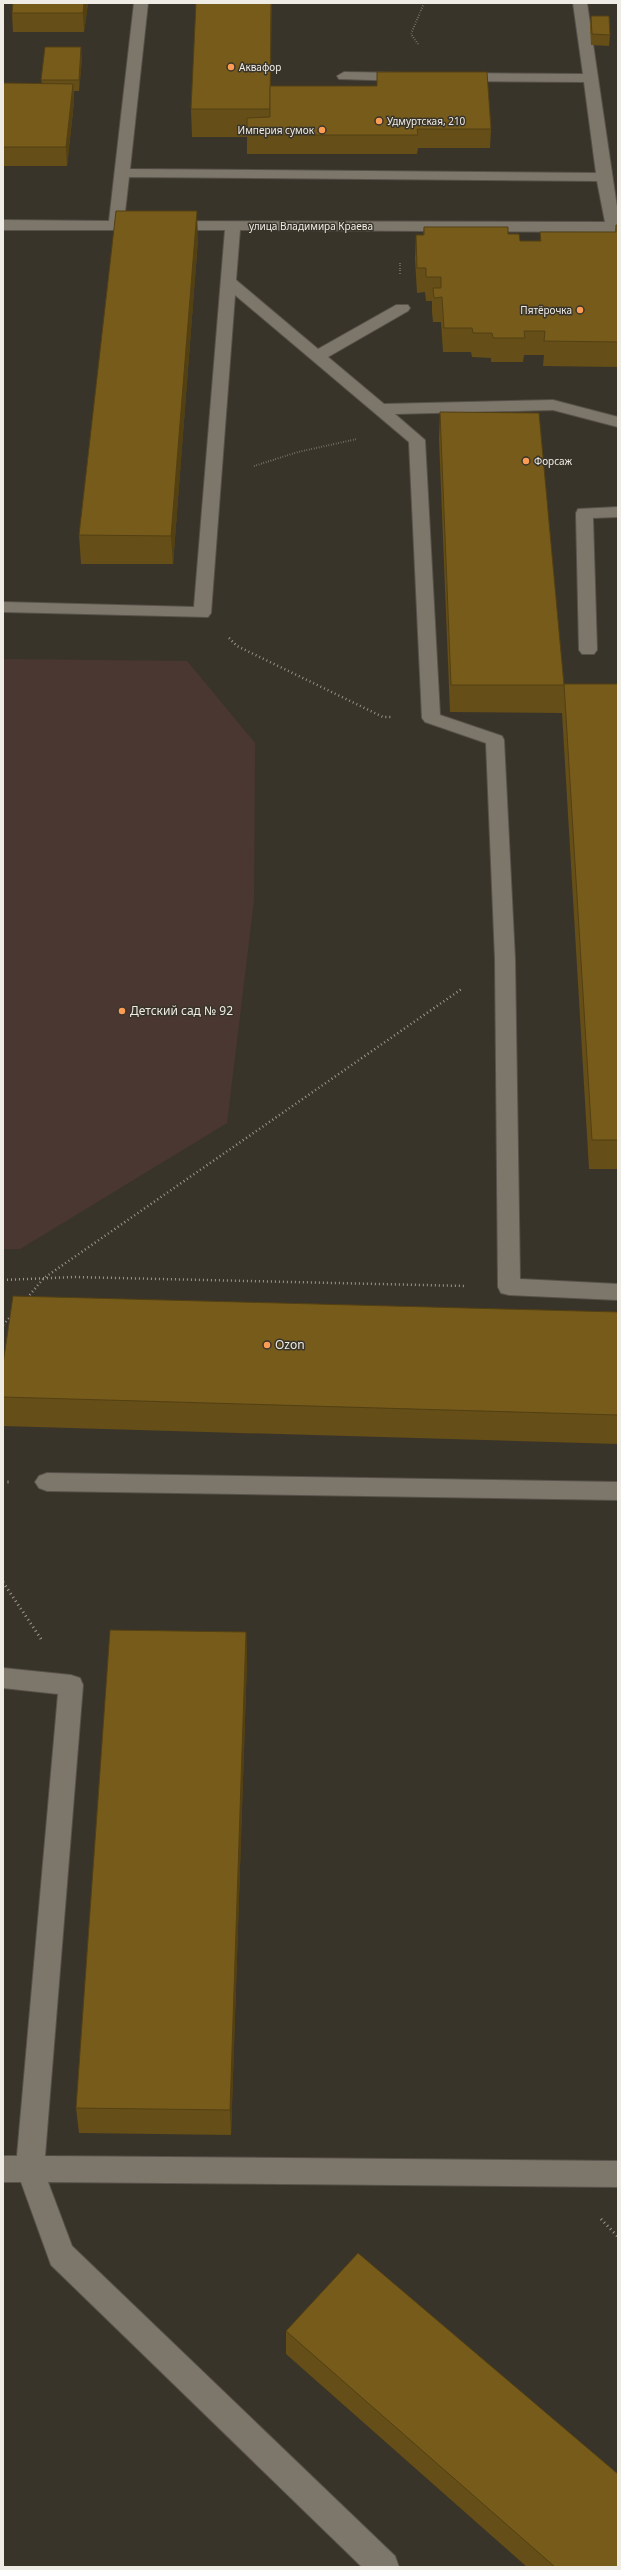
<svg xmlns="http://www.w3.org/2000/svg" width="621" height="2570" font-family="'Noto Sans',sans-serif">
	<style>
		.education { fill: #4b3732 }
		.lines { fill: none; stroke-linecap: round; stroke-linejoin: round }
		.minor-casing { stroke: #57524a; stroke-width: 2 }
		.path-far2 { stroke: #9c9890; stroke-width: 2; stroke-dasharray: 0.5 2; stroke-linecap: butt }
		.path-far1 { stroke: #9c9890; stroke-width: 2.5; stroke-dasharray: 1 3; stroke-linecap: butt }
		.path { stroke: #9c9890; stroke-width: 3; stroke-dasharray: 1 3.5; stroke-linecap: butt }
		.minor { fill: #7d776b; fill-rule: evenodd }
		.wall { fill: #654e17 }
		.shaded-wall { fill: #534013 }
		.building { fill: #765b1b; stroke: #534013 }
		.poi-dot { fill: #fc9d53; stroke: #39342a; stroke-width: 1.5 }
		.labels { text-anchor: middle; stroke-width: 3; stroke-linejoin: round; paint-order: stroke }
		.far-poi-label { font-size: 10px; fill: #efece5; stroke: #39342a; text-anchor: start }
		.far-street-label { font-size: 10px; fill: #efece5; stroke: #39342a }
		.poi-label { font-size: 12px; fill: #efece5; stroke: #39342a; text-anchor: start }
	</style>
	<rect width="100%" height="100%" fill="#39342a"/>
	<polygon class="education" points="3,659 187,661 255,743 254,900 227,1123 20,1249 3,1249"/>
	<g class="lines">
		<defs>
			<g id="minor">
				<path d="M134,3H148L130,169L596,173L584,82L458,81L451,77L458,73L583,74L573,3H587L618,214V232L240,230L236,280L318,349L396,305H408L410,308L408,311L328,357L384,404L553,400L618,417V427L553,410L395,414L425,440L440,715L502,736L504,740L515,959L520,1279L618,1284V1300L509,1295L501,1293L498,1287L495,959L486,743L425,722L422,718L409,442L235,295L211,613L208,617L3,612V602L194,607L225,230H3V220L109,221ZM129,177L597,181L605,222L124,221Z"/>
				<polygon points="344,72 406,73 413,77 406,81 339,79 337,76"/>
				<polygon points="618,507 618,517 593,518 597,650 594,654 582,654 579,650 576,513 578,509"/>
				<polygon points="47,1473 618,1482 618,1500 47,1491 39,1488 35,1482 39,1476"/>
				<polygon points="3,1668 71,1675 80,1678 83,1685 45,2156 618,2161 618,2187 48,2182 72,2246 395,2556 399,2567 362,2567 51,2265 21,2182 3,2182 3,2156 17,2156 58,1694 3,1688"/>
			</g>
		</defs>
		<use href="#minor" class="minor-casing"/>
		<g class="path-far2">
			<polyline points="418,44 411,34 424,3"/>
			<polyline points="400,263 400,274"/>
			<polyline points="254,466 298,452 357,439"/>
		</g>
		<g class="path-far1">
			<polyline points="229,638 237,646 383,717 391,717"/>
			<polyline points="3,1280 74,1277 466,1286"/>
			<polyline points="27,1298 44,1278 463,988"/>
			<polyline points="3,1325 12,1315"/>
		</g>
		<g class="path">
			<polyline points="3,1482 9,1482"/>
			<polyline points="3,1582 41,1639"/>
			<polyline points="601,2219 618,2237"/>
		</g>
		<use href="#minor" class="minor"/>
	</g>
	<g class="wall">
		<polygon points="13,3 88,3 84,32 13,32 12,13"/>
		<polygon points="591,16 610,35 609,46 591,45 590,27"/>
		<polygon points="82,58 79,91 74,91 74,102 67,166 3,166 3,83 42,83 41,80"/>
		<polygon points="377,72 491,129 490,148 418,148 417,154 247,154 247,137 192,137 191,109 271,86 377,86"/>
		<polygon points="616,225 618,225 618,367 543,366 544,355 524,355 523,362 491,362 491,358 472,357 471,352 443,352 441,322 433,322 432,312 432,301 426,301 425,292 417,293 415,259 416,235 423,235 424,227 508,234 520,241 540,241 540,232 615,232"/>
		<polygon points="198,239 173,564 81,564 79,535"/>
		<polygon points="440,412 564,685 618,684 618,1169 589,1169 562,713 450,712 439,439"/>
		<polygon points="618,1312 618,1444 3,1426 3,1364"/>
		<polygon points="246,1632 247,1660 231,2135 79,2133 76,2108"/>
		<polygon points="286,2331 618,2567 527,2567 286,2354"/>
	</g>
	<g class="shaded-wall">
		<polygon points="84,3 88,3 84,32 83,13"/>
		<polygon points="271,3 272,3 270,136 270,109"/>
		<polygon points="81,47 82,58 79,91 79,80"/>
		<polygon points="73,84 74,102 67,166 66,147"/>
		<polygon points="197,211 198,239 173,564 171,536"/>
		<polygon points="246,1632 247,1660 231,2135 230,2110"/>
	</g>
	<g class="building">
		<polygon points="13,3 84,3 83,13 12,13"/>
		<polygon points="196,3 271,3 270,109 191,109"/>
		<polygon points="591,16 609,16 610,35 592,34"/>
		<polygon points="45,47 81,47 79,80 41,80"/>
		<polygon points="377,72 487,72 491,129 417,129 418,135 247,135 247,118 270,117 270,86 377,86"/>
		<polygon points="3,83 73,84 66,147 3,147"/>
		<polygon points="116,211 197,211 171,536 79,535"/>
		<polygon points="616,225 618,225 618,342 544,341 545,331 524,331 525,338 493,338 492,333 473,333 472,328 444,328 442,297 434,298 433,288 441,288 441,277 426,277 426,268 417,268 416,235 424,235 424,227 508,227 508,234 519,234 520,241 541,241 540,232 616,232"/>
		<polygon points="440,412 539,413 564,685 451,685"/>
		<polygon points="564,684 618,684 618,1140 592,1140"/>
		<polygon points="13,1296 618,1312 618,1415 3,1397 3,1364"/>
		<polygon points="110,1630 246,1632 230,2110 76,2108"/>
		<polygon points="358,2253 618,2474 618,2567 555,2567 286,2331"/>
	</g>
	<g class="poi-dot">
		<circle cx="231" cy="67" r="4"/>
		<circle cx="379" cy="121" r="4"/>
		<circle cx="322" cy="130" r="4"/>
		<circle cx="580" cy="310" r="4"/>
		<circle cx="526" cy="461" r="4"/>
		<circle cx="122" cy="1011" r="4"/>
		<circle cx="267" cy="1345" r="4"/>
	</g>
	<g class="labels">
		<g class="far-poi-label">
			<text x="239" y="71">Аквафор</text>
			<text x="387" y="125">Удмуртская, 210</text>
			<text x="314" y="134" text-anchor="end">Империя сумок</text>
			<text x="572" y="314" text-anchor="end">Пятёрочка</text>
			<text x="534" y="465">Форсаж</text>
		</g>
		<g class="far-street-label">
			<text x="311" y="230">улица Владимира Краева</text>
		</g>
		<g class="poi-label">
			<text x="130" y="1015">Детский сад № 92</text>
			<text x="275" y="1349">Ozon</text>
		</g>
	</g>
	<rect width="621" height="2570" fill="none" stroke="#efece5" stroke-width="8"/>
</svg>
